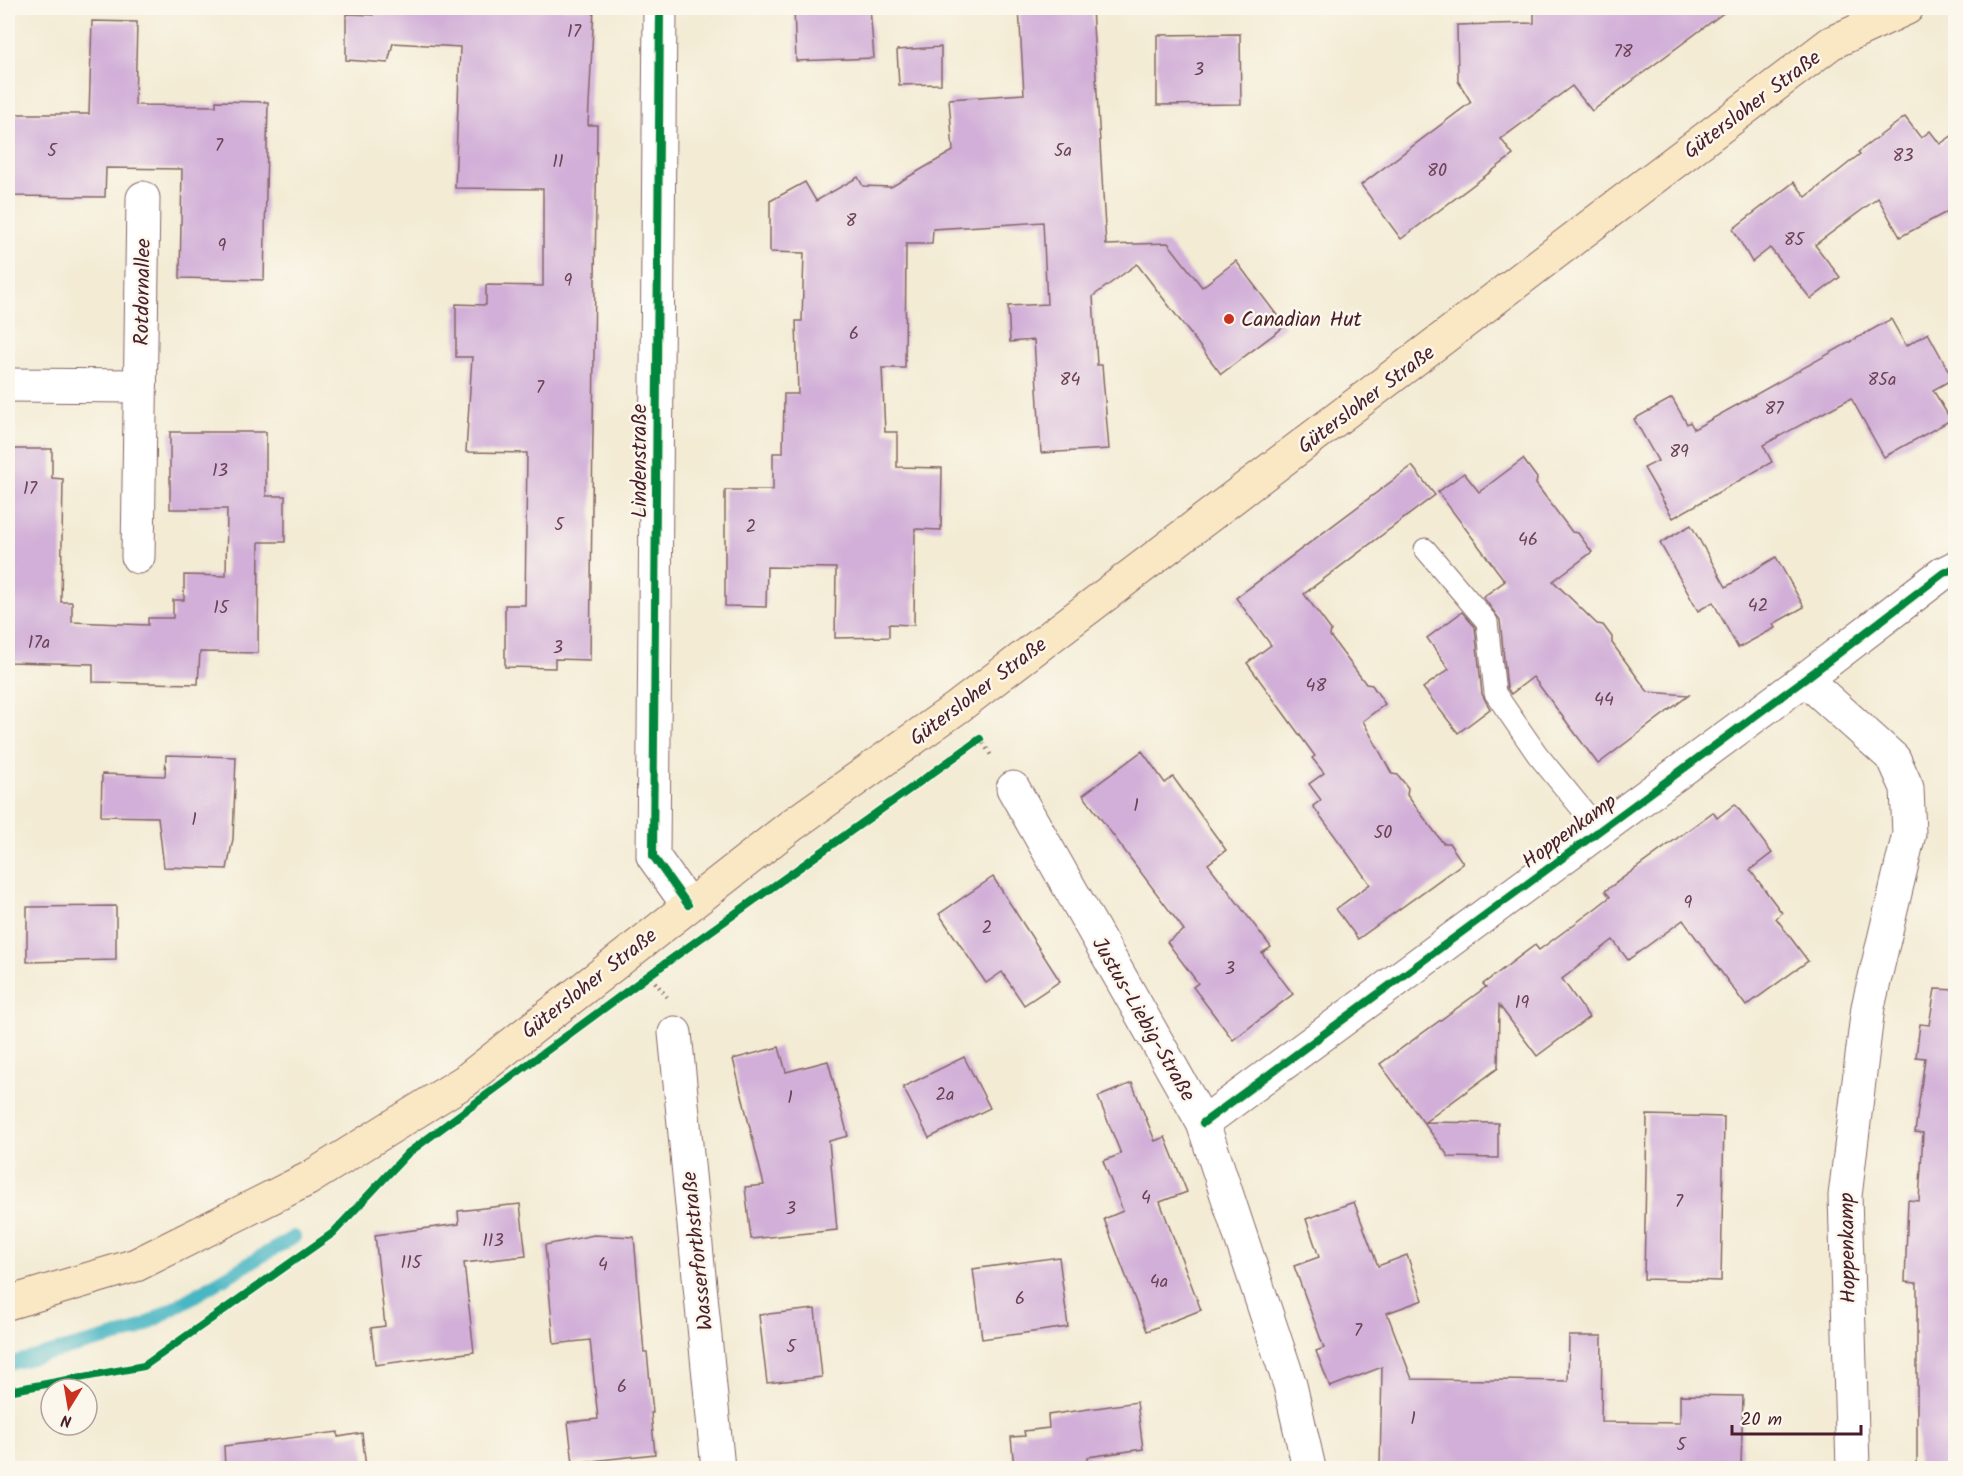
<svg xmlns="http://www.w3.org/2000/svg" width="1963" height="1476" font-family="Kalam,sans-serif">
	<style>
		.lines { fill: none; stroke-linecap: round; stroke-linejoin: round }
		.stream { stroke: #49b6c3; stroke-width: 14 }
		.building { fill: #d1afd8 }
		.lane-casing { stroke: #856666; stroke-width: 23 }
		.street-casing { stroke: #856666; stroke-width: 35 }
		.secondary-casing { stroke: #856666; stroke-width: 35 }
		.path { stroke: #856666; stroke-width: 4; stroke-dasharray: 1.5 4.5; stroke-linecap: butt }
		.lane { stroke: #fff; stroke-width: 21 }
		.street { stroke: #fff; stroke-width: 33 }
		.secondary { stroke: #fae7c3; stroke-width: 33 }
		.cycleway-casing { stroke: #fbf7ec; stroke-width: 11 }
		.cycleway { stroke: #00873e; stroke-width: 8 }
		.poi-dot { fill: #c8321e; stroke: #fbf7ec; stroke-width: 2 }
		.labels { text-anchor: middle; stroke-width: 5; stroke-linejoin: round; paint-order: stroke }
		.number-label { font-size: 18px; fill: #6c4356 }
		.street-label { font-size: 21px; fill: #4a1f2b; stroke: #fbf7ec }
		.poi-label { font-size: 21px; fill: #4a1f2b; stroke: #fbf7ec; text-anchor: start }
	</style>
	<rect width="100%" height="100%" fill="#fbf7ec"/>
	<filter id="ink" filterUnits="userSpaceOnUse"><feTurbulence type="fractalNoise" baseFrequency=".0167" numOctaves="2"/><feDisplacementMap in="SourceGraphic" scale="12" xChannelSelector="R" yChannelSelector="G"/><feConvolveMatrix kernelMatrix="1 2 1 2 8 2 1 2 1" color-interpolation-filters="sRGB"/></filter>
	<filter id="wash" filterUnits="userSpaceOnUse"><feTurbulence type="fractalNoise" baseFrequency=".008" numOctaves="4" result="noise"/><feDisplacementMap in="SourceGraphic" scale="24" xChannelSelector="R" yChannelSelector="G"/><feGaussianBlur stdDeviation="1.35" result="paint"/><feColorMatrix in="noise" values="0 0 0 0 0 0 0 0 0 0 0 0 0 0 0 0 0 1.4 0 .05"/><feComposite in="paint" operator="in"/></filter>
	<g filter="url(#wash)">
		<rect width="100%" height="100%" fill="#f3ebd4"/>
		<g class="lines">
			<polyline class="stream" points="8,1364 135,1331 294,1237"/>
		</g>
		<g id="blocks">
			<g class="building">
				<polygon points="373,8 594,8 588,125 597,125 590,660 555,659 555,668 505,667 505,605 525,605 527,453 466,452 472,357 456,357 456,304 486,305 486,285 543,286 543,189 455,188 460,47 393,43 388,63 346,60 346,14 373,15"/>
				<polygon points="794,8 870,8 874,58 796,61"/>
				<polygon points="1019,8 1092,8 1106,245 1168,243 1202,287 1236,261 1285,326 1221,374 1137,264 1093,296 1097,365 1102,365 1109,449 1041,453 1034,340 1010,342 1008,306 1047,304 1043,222 933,229 932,244 906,244 905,368 882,368 885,432 897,432 897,467 942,468 941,530 915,529 914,625 889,624 889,637 835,638 836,568 767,567 766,607 725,606 725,490 773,490 773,453 783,453 784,394 798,394 796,321 802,321 804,253 770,252 770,201 805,182 816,201 858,177 863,186 891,187 953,151 949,99 1024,94"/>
				<polygon points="1534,8 1730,8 1592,111 1572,86 1501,139 1513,155 1401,239 1361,185 1471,102 1458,81 1457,25 1534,23"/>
				<polygon points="92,21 137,22 135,105 216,106 216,101 268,102 264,280 180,278 182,169 106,168 105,197 8,196 8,114 89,114"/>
				<polygon points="1240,34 1241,104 1157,105 1157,35"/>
				<polygon points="941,47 941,84 899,85 897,50"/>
				<polygon points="1905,117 1921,138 1930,131 1940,144 1956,133 1956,207 1900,237 1878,198 1815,245 1840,277 1811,299 1770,248 1752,262 1733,229 1794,182 1806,197 1860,154 1858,152"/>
				<polygon points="1891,319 1906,346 1928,333 1953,379 1933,390 1951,420 1884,457 1851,398 1763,445 1772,462 1673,518 1644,468 1658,461 1634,419 1672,398 1687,424 1690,422 1694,429"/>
				<polygon points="170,432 266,432 266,496 285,496 285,542 259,542 258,653 200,652 198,684 93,682 93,664 8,662 8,449 52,449 52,478 63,479 61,602 72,602 72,622 148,625 148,618 173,618 173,600 184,600 184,575 226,576 227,509 170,509"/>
				<polygon points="1523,459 1537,478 1536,484 1572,532 1578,533 1592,552 1553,581 1597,624 1603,625 1612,637 1612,643 1648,692 1689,695 1598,764 1533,677 1511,694 1507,688 1500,620 1483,597 1505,581 1438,492 1464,473 1479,492"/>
				<polygon points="1412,466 1435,495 1304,594 1331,630 1330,636 1366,684 1372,685 1385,704 1363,721 1392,774 1398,775 1408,788 1407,795 1443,843 1449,843 1463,863 1358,939 1336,909 1370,884 1313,806 1321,800 1309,784 1324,773 1312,758 1315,756 1247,663 1271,645 1236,598"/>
				<polygon points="1691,525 1726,587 1776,557 1804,607 1773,624 1775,628 1738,648 1713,602 1698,611 1660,543"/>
				<polygon points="1462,612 1475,627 1482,694 1490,709 1458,733 1423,688 1449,669 1427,638"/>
				<polygon points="1142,751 1165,783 1173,777 1226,850 1208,864 1271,947 1262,953 1293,994 1233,1040 1193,987 1198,983 1167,942 1184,930 1083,795"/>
				<polygon points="166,755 236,757 233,839 227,869 164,867 158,817 101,816 102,774 165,776"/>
				<polygon points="1735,804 1772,853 1750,870 1782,913 1776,918 1808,961 1746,1006 1683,920 1628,960 1613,940 1562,979 1589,1017 1537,1056 1499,1005 1498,1068 1425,1122 1498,1123 1498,1158 1449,1157 1380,1064 1486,987 1483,984 1535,945 1539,950 1592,911 1610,897 1605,891 1713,812 1717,818"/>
				<polygon points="993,877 1060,981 1024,1005 1002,972 986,983 939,914"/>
				<polygon points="116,906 116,960 27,962 27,907"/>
				<polygon points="1935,989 1956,990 1956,1468 1917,1468 1917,1283 1905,1282 1908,1200 1919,1201 1923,1133 1915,1132 1925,1058 1916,1057 1920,1024 1929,1025"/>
				<polygon points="779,1047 786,1072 828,1061 848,1136 829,1141 837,1230 751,1239 745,1187 764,1185 733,1059"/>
				<polygon points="964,1057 990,1108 929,1138 903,1087"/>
				<polygon points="1132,1083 1155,1141 1165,1137 1187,1192 1160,1202 1201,1310 1147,1331 1104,1219 1123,1211 1103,1161 1121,1154 1098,1097"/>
				<polygon points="1647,1115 1724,1117 1721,1281 1644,1279"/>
				<polygon points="1354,1202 1378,1266 1407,1255 1423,1300 1387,1313 1412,1379 1568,1381 1569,1336 1602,1336 1601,1422 1680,1423 1680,1395 1743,1396 1741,1466 1701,1465 1701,1468 1380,1468 1382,1367 1330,1387 1316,1351 1324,1348 1294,1266 1319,1257 1306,1219"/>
				<polygon points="520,1204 526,1256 464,1263 474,1352 375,1365 371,1328 385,1326 375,1235 459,1224 458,1211"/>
				<polygon points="594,1235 634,1237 644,1352 647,1352 653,1413 651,1413 655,1454 573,1463 568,1422 598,1419 590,1340 554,1344 545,1245"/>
				<polygon points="1059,1257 1068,1327 982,1339 973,1269"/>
				<polygon points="815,1309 822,1377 767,1383 759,1315"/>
				<polygon points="1137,1402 1143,1449 1088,1457 1088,1468 1014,1468 1011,1437 1025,1436 1024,1431 1049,1428 1048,1415"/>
				<polygon points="338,1432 338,1437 362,1433 366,1468 225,1468 224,1446"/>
			</g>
		</g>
	</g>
	<g filter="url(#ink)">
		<use href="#blocks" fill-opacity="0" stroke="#856666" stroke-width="1.5"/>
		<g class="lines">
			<defs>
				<polyline id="lane" points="1425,549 1487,622 1495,693 1537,754 1600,831"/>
				<g id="street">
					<polyline points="660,8 653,856 688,905"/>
					<polyline points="8,385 140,386"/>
					<polyline points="138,557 143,198"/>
					<polyline points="1805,679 1894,759 1907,788 1909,834 1868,1007 1845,1196 1853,1468"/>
					<polyline points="1013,788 1203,1123 1290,1385 1309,1468"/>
					<polyline points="675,1033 718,1468"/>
					<polyline points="1203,1123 1805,679 1942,574 1956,567"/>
				</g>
				<polyline id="secondary" points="8,1303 136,1265 308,1179 465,1081 792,825 958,707 1831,43 1907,8"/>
			</defs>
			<use href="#lane" class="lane-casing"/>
			<use href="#street" class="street-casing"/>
			<use href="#secondary" class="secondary-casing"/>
			<g class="path">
				<polyline points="980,738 992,757"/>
				<polyline points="655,982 667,997"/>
			</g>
			<use href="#lane" class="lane"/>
			<use href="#street" class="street"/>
			<use href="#secondary" class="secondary"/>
			<defs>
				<g id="cycleway">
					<polyline points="660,8 653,856 688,905"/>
					<polyline points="1203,1123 1805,679 1942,574 1956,567"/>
					<polyline points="8,1391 144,1366 333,1233 408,1153 649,975 980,739"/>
				</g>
			</defs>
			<use href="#cycleway" class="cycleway-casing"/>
			<use href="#cycleway" class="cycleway"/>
		</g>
	</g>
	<circle class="poi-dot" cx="1229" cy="319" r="6"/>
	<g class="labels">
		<g class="number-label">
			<text x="574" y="37">17</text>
			<text x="1623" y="57">78</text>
			<text x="1199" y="75">3</text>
			<text x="219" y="151">7</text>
			<text x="52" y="156">5</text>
			<text x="1063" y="156">5a</text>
			<text x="1903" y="161">83</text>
			<text x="558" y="167">11</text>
			<text x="1437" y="176">80</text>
			<text x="851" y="226">8</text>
			<text x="1794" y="245">85</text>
			<text x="222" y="251">9</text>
			<text x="568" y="286">9</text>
			<text x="854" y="339">6</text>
			<text x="1070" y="385">84</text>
			<text x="1882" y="385">85a</text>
			<text x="540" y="393">7</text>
			<text x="1774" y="414">87</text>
			<text x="1679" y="457">89</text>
			<text x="220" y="476">13</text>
			<text x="30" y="494">17</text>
			<text x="559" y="530">5</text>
			<text x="751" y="532">2</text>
			<text x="1528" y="545">46</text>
			<text x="1758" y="611">42</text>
			<text x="221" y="613">15</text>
			<text x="39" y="648">17a</text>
			<text x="558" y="653">3</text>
			<text x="1316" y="691">48</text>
			<text x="1604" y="705">44</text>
			<text x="1136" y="811">1</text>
			<text x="194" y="825">1</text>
			<text x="1383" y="838">50</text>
			<text x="1688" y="908">9</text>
			<text x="987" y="933">2</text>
			<text x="1230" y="974">3</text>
			<text x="1522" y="1008">19</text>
			<text x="945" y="1100">2a</text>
			<text x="790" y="1103">1</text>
			<text x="1146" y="1203">4</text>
			<text x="1679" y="1207">7</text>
			<text x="791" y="1214">3</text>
			<text x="493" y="1246">113</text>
			<text x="411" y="1268">115</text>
			<text x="603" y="1270">4</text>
			<text x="1159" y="1287">4a</text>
			<text x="1020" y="1304">6</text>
			<text x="1358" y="1336">7</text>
			<text x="791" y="1352">5</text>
			<text x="622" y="1392">6</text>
			<text x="1413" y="1424">1</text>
			<text x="1681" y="1450">5</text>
		</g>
		<g class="street-label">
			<text transform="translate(1752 104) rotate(-37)" y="7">Gütersloher Straße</text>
			<text transform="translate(142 292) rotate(-89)" y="7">Rotdornallee</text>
			<text transform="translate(1366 399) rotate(-37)" y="7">Gütersloher Straße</text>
			<text transform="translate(639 461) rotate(-90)" y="7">Lindenstraße</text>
			<text transform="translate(978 691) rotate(-37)" y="7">Gütersloher Straße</text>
			<text transform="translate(1569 831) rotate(-36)" y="7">Hoppenkamp</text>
			<text transform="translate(589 983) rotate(-38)" y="7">Gütersloher Straße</text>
			<text transform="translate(1144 1019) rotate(60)" y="7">Justus-Liebig-Straße</text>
			<text transform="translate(1847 1248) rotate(-91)" y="7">Hoppenkamp</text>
			<text transform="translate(697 1251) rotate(-96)" y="7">Wasserforthstraße</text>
		</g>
		<g class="poi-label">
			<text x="1241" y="326">Canadian Hut</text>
		</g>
	</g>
	<rect width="1963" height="1476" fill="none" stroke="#fbf7ec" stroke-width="30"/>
	<g transform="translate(69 1407) rotate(191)"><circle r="28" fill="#fbf7ec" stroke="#b4a19f" stroke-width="1.5"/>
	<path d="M0-4.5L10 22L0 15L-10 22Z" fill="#c8321e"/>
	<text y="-9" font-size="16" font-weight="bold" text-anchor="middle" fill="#4a1f2b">N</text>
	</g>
	<path d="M1732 1425v9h129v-9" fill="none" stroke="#4a1f2b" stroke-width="3"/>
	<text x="1741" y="1425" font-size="18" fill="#4a1f2b" stroke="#fbf7ec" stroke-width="4.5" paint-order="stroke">20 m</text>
</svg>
